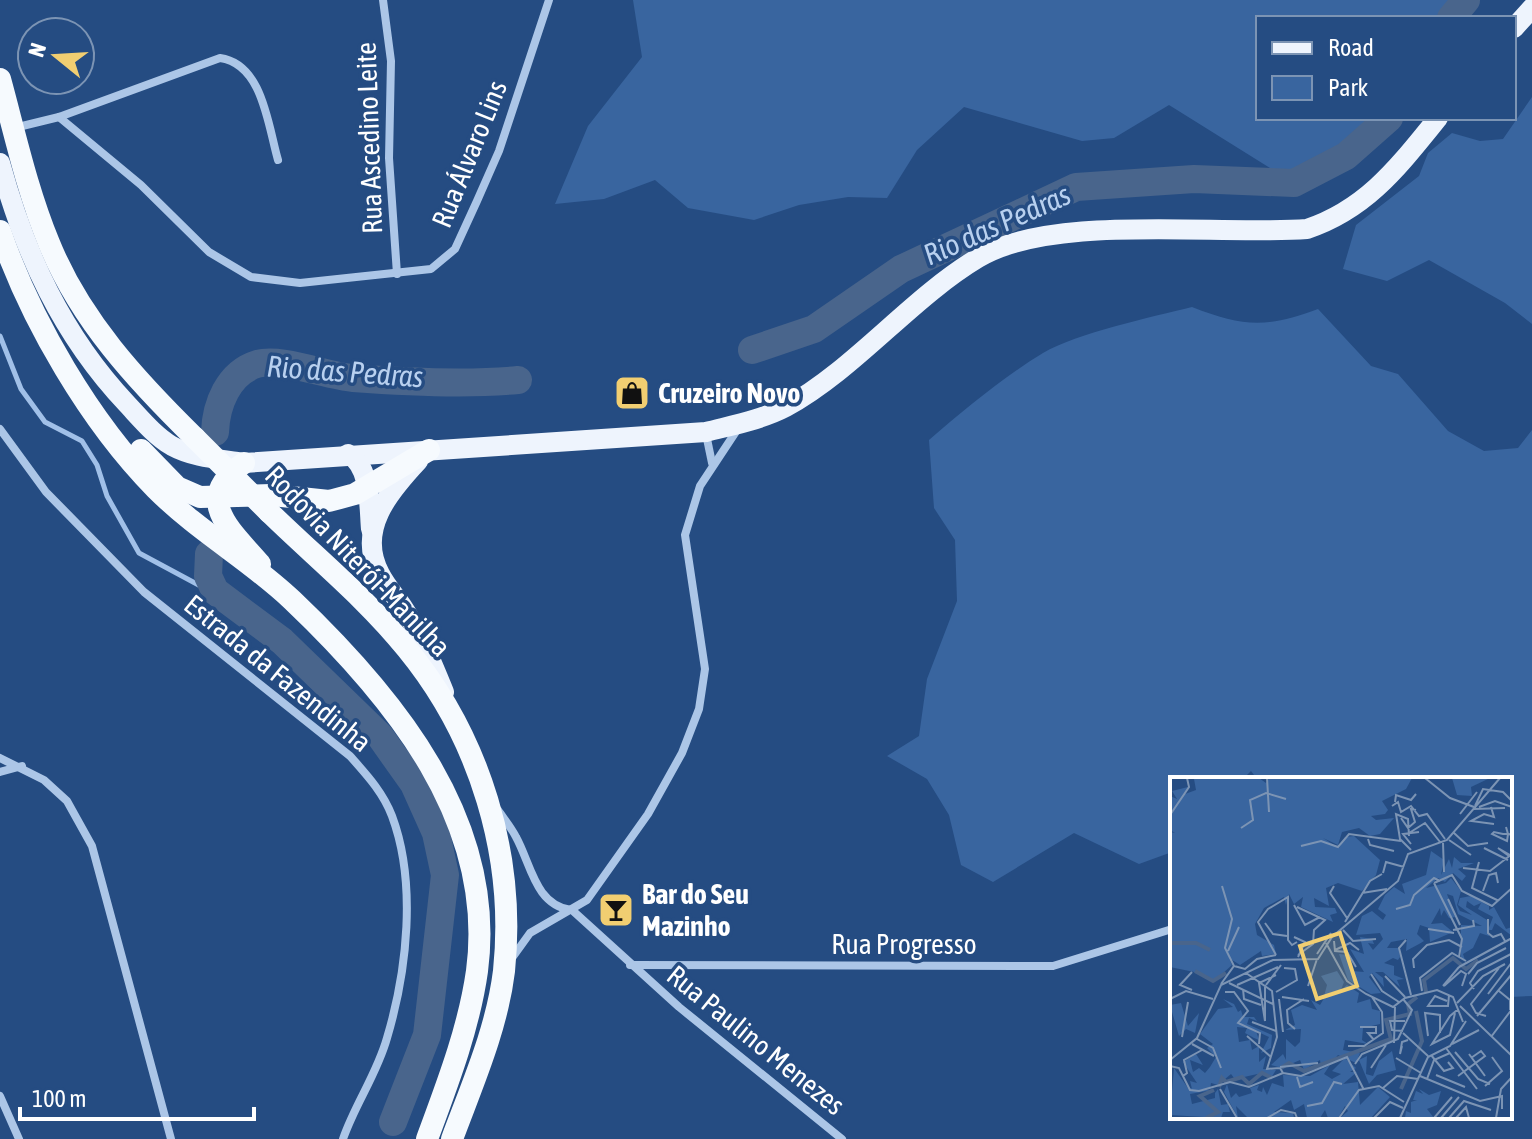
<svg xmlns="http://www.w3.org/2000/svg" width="1532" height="1139" font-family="'Asap Condensed',sans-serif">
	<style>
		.green { fill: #39659f }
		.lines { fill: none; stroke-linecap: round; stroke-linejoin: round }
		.stream { stroke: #a1c0e8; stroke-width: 5 }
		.river { stroke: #49658c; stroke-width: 28 }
		.minor { stroke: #acc6e7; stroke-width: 8 }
		.primary { stroke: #eef4fd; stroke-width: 20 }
		.trunk { stroke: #f6fafe; stroke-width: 22 }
		.trunk-bridge { stroke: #f6fafe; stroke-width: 22 }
		.labels { text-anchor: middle; stroke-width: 7; stroke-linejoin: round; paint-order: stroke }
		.street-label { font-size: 28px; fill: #fff; stroke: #254c82 }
		.poi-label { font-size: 28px; font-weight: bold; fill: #fff; stroke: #254c82; text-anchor: start }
		.water-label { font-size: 30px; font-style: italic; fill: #b8d0ef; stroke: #254c82 }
		.inset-river { fill: none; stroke: #49658c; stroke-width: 4 }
		.inset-road { fill: none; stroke: #7c94b4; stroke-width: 2 }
		.view { fill: #f1ce71; fill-opacity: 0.15; stroke: #f1ce71; stroke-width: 4 }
		.inset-edge { fill: none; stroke: #fff; stroke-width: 4 }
	</style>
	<rect width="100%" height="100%" fill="#254c82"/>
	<g class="green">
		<polygon points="633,0 1461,0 1451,18 1258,18 1258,118 1389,118 1346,156 1294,183 1169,105 1114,138 1082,141 964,107 917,150 887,198 848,197 799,205 754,220 688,208 655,180 604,199 555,204 588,126 642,57"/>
		<polygon points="1532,97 1532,324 1505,303 1429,260 1387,281 1343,269 1356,225 1419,176 1428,153 1452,133 1480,141 1503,139"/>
		<path d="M1192,307C1243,327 1267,328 1318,309L1371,366L1398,374L1448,431L1484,451L1518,448L1532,430V996L1510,997V779H1257L1251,771L1243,779H1172V852L1139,864L1074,833L993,882L961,865L949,815L927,779L887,756L919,736L927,679L957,601L955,540L934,508L929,440C965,409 1002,378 1043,353C1077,333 1152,317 1192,307Z"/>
	</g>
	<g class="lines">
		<polyline class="stream" points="0,336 21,389 45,422 82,441 97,465 107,496 139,553 221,597"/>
		<g class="river">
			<polyline points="1451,18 1466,0"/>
			<polyline points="752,350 814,329 901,269 1076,187 1194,179 1294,183 1346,156 1389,118"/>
			<path d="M215,432C216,405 228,373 257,364C281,357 327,376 353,378C407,382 465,385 518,380"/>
			<polyline points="209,554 208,576 215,591 282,641 380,736 414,784 436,833 445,875 427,1035 393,1122"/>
		</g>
		<g class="minor">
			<polyline points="383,0 391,61 389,158 397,274"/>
			<polyline points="59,117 141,185 209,252 251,277 300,283 431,269 455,249 477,201 499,151 549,0"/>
			<path d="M14,128L59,117L220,58C263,64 268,126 278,160"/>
			<path d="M0,429L46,492L144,592L350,756C366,774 383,792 392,816C417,883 407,971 387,1038C377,1074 355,1104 343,1139"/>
			<polyline points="706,434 712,463"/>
			<polyline points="0,758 44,780 67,801 92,846 171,1139"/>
			<polyline points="0,772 22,766"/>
			<path d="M498,810C504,819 511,827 516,837C531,864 535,905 571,910"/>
			<polyline points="572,910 679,1007 842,1139"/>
			<polyline points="512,958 530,933 587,900 648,814 682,753 699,709 705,669 685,535 700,486 737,430"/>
			<polyline points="630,965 1053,966 1172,929"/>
			<polyline points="0,1096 19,1139"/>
		</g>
		<g class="primary">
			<polyline points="1514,28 1532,8"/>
			<path d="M0,163C25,254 62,335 127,404C141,419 155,436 172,446C194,458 220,459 244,463L706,432C733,425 761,420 786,407C854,370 911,298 978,258C1053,213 1217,236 1307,229C1367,209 1399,166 1438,118"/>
			<path d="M348,454C371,466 369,506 371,529"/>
			<path d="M418,461C389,492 356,530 380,574C386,586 396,597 404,609C421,635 432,663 444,692"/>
		</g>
		<g class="trunk">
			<path d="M0,79C15,134 27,190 49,243C80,320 137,381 195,438"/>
			<path d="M0,231C31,321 90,422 156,489C199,532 250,560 292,600C393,696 497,821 477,971C469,1028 447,1085 427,1139"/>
			<polyline points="141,450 177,487 200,497 272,495 329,501 355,494 429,450"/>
			<path d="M244,463C191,499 231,530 260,564"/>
			<path d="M269,512C315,557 367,599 407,649C480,738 516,856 504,971C497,1029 472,1085 452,1139"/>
		</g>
		<polyline class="trunk-bridge" points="195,438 269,512"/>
	</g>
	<defs>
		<symbol id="shop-square" viewBox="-11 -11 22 22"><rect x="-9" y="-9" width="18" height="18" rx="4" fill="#f1ce71" stroke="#254c82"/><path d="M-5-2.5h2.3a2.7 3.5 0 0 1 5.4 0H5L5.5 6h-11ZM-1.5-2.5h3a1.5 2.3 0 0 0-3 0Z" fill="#111"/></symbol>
		<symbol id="bar-square" viewBox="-11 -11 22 22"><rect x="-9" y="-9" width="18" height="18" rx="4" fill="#f1ce71" stroke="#254c82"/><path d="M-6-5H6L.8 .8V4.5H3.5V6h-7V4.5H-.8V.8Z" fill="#111"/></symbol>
	</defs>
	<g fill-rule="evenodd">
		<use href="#shop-square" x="612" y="373" width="40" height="40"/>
		<use href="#bar-square" x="596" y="890" width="40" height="40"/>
	</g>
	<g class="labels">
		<g class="street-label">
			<text transform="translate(369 138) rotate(-92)" y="10">Rua Ascedino Leite</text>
			<text transform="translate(469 154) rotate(-68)" y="10">Rua Álvaro Lins</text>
			<text transform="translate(358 561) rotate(46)" y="10">Rodovia Niterói-Manilha</text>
			<text transform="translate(278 673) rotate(39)" y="10">Estrada da Fazendinha</text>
			<text x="904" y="954">Rua Progresso</text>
			<text transform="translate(756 1040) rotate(39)" y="10">Rua Paulino Menezes</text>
		</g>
		<g class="poi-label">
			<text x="658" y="403">Cruzeiro Novo</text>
			<text x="642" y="904">Bar do Seu<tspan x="642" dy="32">Mazinho</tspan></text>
		</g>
		<g class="water-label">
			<text transform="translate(997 225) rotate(-24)" y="10">Rio das Pedras</text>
			<text transform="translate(345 372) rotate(4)" y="10">Rio das Pedras</text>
		</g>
	</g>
	<g transform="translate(1170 777)">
		<rect width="342" height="342" fill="#254c82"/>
		<path d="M18,1H89L96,6L99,1H242L236,12L212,24L218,33L215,37L201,39L206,43L224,41L210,57L200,59L189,51L172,55L168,68L153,61L169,71L175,60L184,59L210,83L206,98L192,114L168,106L156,111L159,129L144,121L145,130L165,131L167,136L160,138L163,145L131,130L133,120L124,127L119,117L116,128L114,120L94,131L85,147L87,158L104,168L106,177L92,179L91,174L70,188L59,181L62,188L43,205L29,196L0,190V55L5,56L0,53V19L7,22L2,14L18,10L15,17L26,13L24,2ZM282,1H320L301,10L302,19L287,18ZM261,74L274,83L271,98L279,82L282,91L284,80L291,86H304L288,92L296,99L292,104L283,96L275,105L268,101L256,111L276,106L281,101L291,114L287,128L290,134L302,138L288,128L290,121L301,119L319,129V133L324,130L336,152L342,150V159L325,146L322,153H318L323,140L308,132L311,126L304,129L297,124L296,130L317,143L319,159L310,156L303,171L293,177L295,183L291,181V148L312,149L288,137L283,119L277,117L285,140L279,141L274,133L271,139L270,131L261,147L272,146L283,155L260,165L259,151L250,148L247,157L254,164L249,167L236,174L237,162L221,165L217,171H229L230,180L228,183L223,181L214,186L224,189V198L234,202L227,203L230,210L213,195H205L213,201L214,210L202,196L199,200L211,216L201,217L178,203L169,177L179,178L182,194L194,195L180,172L194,177L190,160L202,162L204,167L198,166L203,173L213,162L210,156L186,158L192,139L202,134L213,143L216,138L208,132L215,118L224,110L235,117L232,107L256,98ZM167,194L174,205L171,213L177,208L189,216L187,226L200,222L202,232L210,234V247L193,251L192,263L198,267L175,263L173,273L190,276L186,286L168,278L162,285L151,289L150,283L134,293L130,283L112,291L101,288L113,277L116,283V262L125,270L130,265L131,252L115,253L125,248L121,233L132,228L147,233L141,223L150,228L153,223L157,208L151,199ZM53,222L64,227L68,235L71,233L73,240H84L87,244L79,241L77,247L102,258L101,271L91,276L99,260L86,254L89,263L84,261L75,256L77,251L67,250L69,265L80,263L82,273L89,269V285L96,279L93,292L106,293L101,301L92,296L56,304L64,301L61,297L48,308L41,306L40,312H22L20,304L27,306L13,285L26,277L33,288L20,283L23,295L29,291L35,296L40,290L46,280L37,271L43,267L30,257L48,232L63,230ZM11,226L18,249L29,236L25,256L16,252L9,259L0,228ZM222,274L226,293L207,298L199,307L189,283L197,279L196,297L203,299L209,284ZM175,281L186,291L180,295H187L173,307L188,305L190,328L208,310L220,320L201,341H170L178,334L175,329L168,341H158L155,333L150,341H137L134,327L124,333L121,323L104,335L123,336L124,341H78L66,329L68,341L54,315L57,307L61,321L66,316L69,320L82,316L80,311L89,308L87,313L92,315L93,310L97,318L102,306L114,310L113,298L140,299L160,288L154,297L162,302L171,297L162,294ZM4,291L18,311L42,313L20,317L22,327L45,321V316L48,312L51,328L58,327L60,335H53L51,341L0,338ZM249,312L259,318L271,314L267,328L257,332L264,341H235L236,334L241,336V325L247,323H243L246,314L253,317Z" fill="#39659f"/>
		<path class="inset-river" d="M0,166H26L40,173M25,194L43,204L56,196M256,215L254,203L283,181L296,192L308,183M111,291L119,286L134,294L221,262L216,243L240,237L238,227L247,220M49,310L52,301L56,305L72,300L79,307L92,296L102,301M231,312L252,264L246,234M36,341L48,335L30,319L44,313"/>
		<path class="inset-road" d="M97,1L99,35M255,1L280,21L304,30M225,25L226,18L241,23L246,17M222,29L228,25L231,35L241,29L249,39L257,37L275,62M305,29L313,12L333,15L342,24M309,30L325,24L342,30M321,30L324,40L314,37L301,44L324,47M304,32L335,31M290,37L307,15M0,38L19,10L17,1M231,41L238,51L245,45L241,32L246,33M336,50L338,57L337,64L322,57L324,55L333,57H339L341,58H342M71,51L83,43L80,23L96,16L116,22M239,56L255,46L270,65M284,56L298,69L318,66M239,59L238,42L226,37L230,62L241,73M198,62L200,68L224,74M279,63L301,78M273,66L274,95M241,67L233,57L249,55M131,69L151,64L168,70L179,57L231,64M314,71L338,83M339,79L328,71L340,78M309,85L302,111L329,124M293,91L320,94L342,77M213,96L216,85L234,90M264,106L282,98L292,114L322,129L342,111M264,106L292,162L289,180M52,109L62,142L55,171L64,189M164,109L160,116L177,141M313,114L319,98L326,96L328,106M192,116L217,112M278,122L290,148M124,128L135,148L150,140M127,130L155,143L144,153L143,167L128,178M226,132L240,128L244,118L264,101L270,104M318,142V156L323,160L331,157L335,164M175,145L200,104L212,97M95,146L103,157L117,159M258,152L284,156M173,153L183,164L206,162M283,153L304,149L303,143M124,160L135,165L128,180M236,163L229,171L241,218M164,164L165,174L177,175L186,190M156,166L177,204L196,217L223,230L235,221L267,213L283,220L293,245M165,173L180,166L189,173M58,174L69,150M147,177L161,156M106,178L88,145L98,132L118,120V163L122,168L127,165M289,190L342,161M244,191L243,182L257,168L279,163L292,170M76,196L102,214L107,260L97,292L110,291L113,296M201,197L212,214L229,225M298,197L307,186L336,171M215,199L235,220M59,206L103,227M51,207L64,189L75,192L87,182L106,178M67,208L108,190M95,208V244M96,208L111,188M138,209L147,182M273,209L289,190M274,209L291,194L296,197L292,209M73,212L74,222L91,228M304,212L300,206L308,194L341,177M22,213L10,208L22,195M252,214L250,201L282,176L296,184M329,214L340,223V233M55,215H64L78,234L68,246L90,256L89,267M106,215L127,203L125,192L114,191M318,217L342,185M112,220L139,224M0,222L16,214L43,222M109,222L113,255M277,224L265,219L258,229H278L279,218M287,226L313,199L335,187M290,229L342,279M285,236L280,258L262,267L280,239L286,234H288M307,239L342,197M316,239L306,236L301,227L329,191M95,244L89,206L106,198M82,245L106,254M190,250H206V256H198L204,263M125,252L118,246L117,233L134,222M233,254L222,253L220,244H235M233,256L258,279M77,259L101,280M258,259L255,236L270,238V256M12,260L18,225M321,260L342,232M27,262L43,271L51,291M224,266L225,230M22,267L44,279M282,267L309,253M178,269H194L213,256L212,235L202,220M232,269L230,277L232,265L238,263M276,271L307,312M285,275L308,302L320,307M299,277L315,299M261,278L274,294L283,291L278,285M226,281L251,296M0,283L27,261L51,208L103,183L148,182L162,160L228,104L238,77L277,63L330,1M185,287L192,277L228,262L242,233L233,222M0,289L9,291L20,313L29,314L60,305L79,310L113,296M110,290L148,286M201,291L216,268M113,296L131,299L177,280L194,313M266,298L295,310M13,299L17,296L14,283L32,273M250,299L310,324L332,319V332M288,299L315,279L311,274L301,281M127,300L130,310L143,305M257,302L264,283L280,276M315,309L332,294L322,280M213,311L227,299L248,302M50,312L67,341M137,329L152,326L164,305L172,307M97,341L111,333L125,336L127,341M169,341L189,313L209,309L234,325M204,341L220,325L233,331M230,341L258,280L280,269L296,244M264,341L282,320M271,341L289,320M279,341L294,324L321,333M286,341L296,330L299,341M326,341L331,312L342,300"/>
		<path class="view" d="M170,156L187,209L147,222L130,169Z"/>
		<rect width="342" height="342" class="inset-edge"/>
	</g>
	<rect x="1256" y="16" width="260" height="104" fill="#254c82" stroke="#7c94b4" stroke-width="2"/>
	<rect x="1272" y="42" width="40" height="12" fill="#eef4fd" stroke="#7c94b4" stroke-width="2"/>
	<text x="1328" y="56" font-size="24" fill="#ffffff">Road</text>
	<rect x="1272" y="76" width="40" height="24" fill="#39659f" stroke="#7c94b4" stroke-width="2"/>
	<text x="1328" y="96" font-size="24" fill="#ffffff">Park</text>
	<g transform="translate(56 56) rotate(288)"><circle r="38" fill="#254c82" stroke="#7c94b4" stroke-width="2"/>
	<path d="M0-6L14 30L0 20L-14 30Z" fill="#f1ce71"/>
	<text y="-12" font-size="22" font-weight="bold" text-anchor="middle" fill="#ffffff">N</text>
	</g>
	<path d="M20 1107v12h234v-12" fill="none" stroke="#ffffff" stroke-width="4"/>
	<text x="32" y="1107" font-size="24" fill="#ffffff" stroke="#254c82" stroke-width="6" paint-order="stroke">100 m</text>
</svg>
